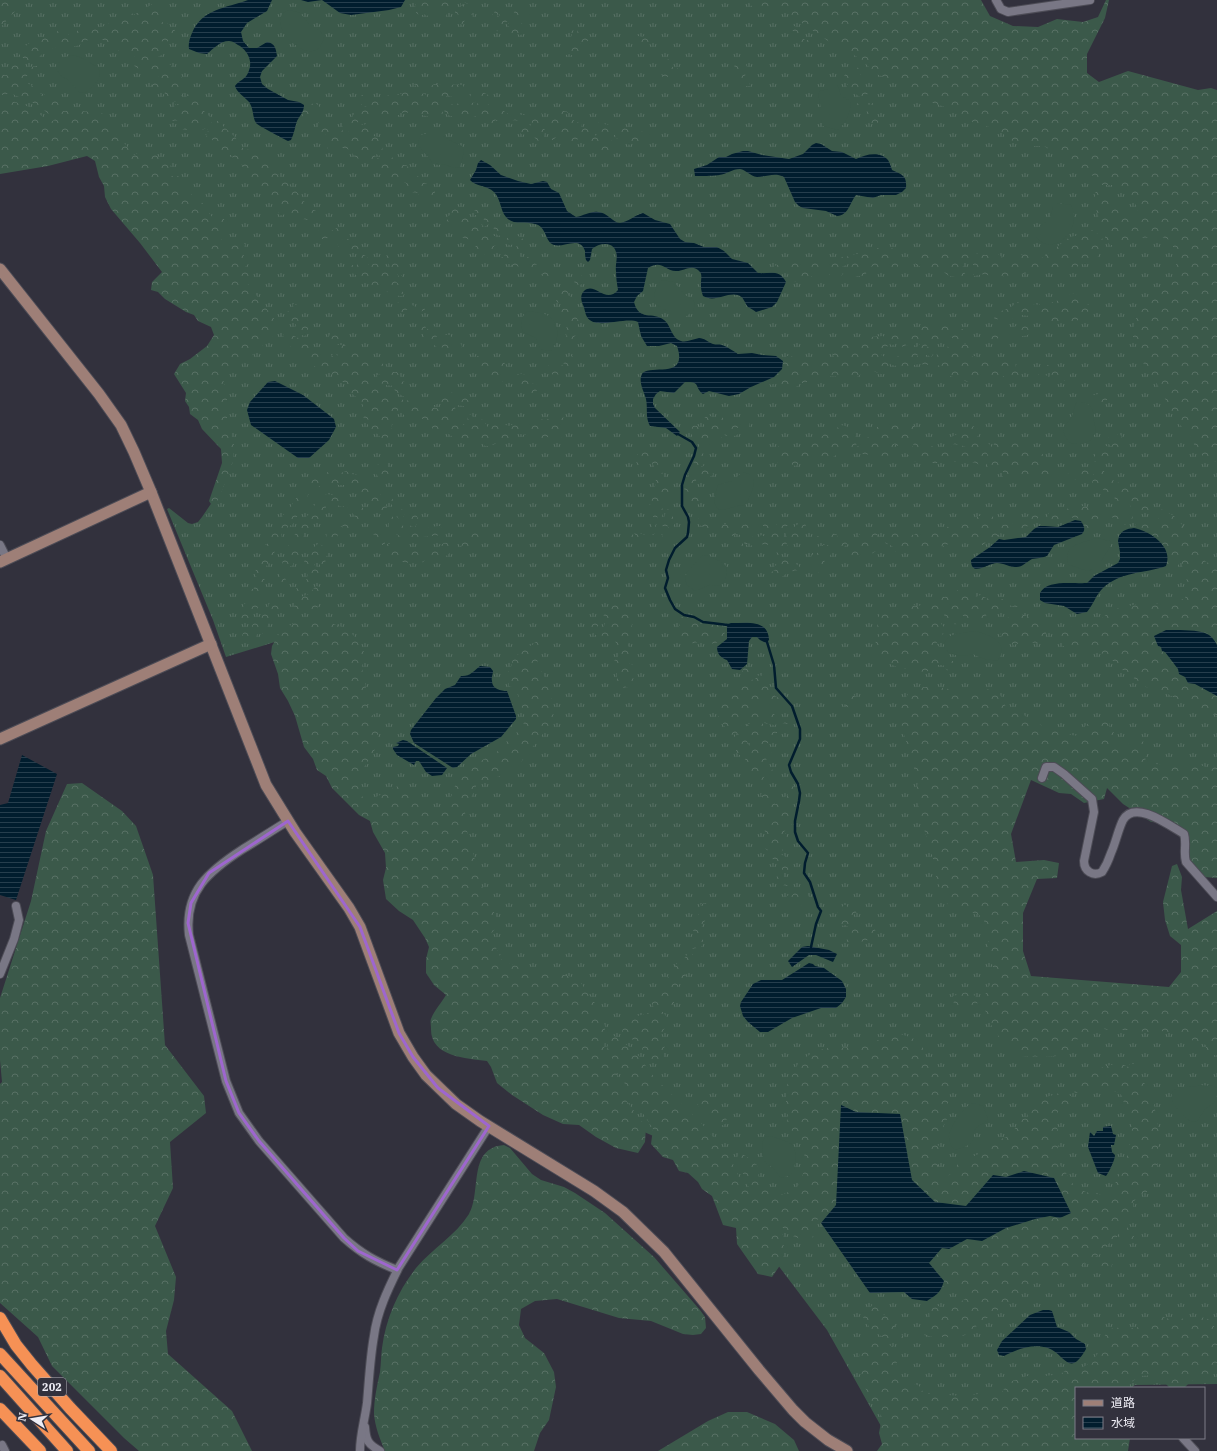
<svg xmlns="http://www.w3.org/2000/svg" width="1217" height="1451" font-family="'IBM Plex Serif','Noto Sans JP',serif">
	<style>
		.grass { fill: url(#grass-tufts) }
		.forest { fill: url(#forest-crowns) }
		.pitch { fill: #3b594a }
		.water { fill: url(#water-rules) }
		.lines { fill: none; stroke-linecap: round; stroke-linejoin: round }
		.stream { stroke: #011d2e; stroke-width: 2.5 }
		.street-casing { stroke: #4d4c56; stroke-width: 10 }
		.secondary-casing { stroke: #4d4c56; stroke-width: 13 }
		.highway-casing { stroke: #4d4c56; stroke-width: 14 }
		.street { stroke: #797785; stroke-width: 8 }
		.secondary { stroke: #9e7f77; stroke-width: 11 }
		.highway { stroke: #f69155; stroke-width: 12 }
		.marked { fill: none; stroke: #9e66cf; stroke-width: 3; stroke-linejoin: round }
		.labels { text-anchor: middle; stroke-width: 3; stroke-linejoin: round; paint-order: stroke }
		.shield { fill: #32313d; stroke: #b6b5be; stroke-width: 1 }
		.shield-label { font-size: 11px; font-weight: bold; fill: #eeedf5 }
	</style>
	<defs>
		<pattern id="grass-tufts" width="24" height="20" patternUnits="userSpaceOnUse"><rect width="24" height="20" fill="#3b594a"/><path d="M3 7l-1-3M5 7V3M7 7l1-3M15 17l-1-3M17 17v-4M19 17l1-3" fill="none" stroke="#587165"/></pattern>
		<pattern id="forest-crowns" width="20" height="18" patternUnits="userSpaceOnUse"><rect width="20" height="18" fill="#3b594a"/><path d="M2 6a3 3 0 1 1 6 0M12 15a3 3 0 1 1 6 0" fill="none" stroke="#587165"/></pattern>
		<pattern id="water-rules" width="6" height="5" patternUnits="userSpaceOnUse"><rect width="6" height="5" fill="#011d2e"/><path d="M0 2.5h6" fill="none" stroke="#263e4d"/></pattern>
	</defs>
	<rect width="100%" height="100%" fill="#32313d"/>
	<polygon class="grass" points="0,0 858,0 1168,162 1217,388 1217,807 1026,754 987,839 1018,1005 1217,1005 1217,1384 1135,1385 1131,1388 1076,1388 895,1451 827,1330 694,1154 556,1093 380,835 278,641 226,657 213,620 167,509 169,508 188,523 192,524 198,522 202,517 221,489 229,449 190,380 241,326 97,137 0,159"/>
	<g class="forest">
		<polygon points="0,0 25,0 0,28"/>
		<polygon points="429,0 442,0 438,2 438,4 446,0 456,0 456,5 453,5 452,12 447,12 446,17 439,16 439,11 436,9 436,8 431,8 430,5 432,2 429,1"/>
		<path d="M466,0H474L473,3L468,4L464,2L462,3L463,7L465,6L467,11H470L473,16L470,20L465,19L463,25C459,24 456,22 455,18L458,14L455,13V10L457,7H461V2L463,1L466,2Z"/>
		<path d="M748,0H981L990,16L1013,26L1038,27L1057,19L1083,22L1098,17L1106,0H1109L1105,18L1087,54V73L1099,82L1128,71L1198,90L1211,88L1217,90V462L1205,458L1196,450L1192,439L1177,421L1156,382L1144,365L1140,351L1133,337L1134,324L1140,309L1178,275L1172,241L1162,237L1137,238V235L1131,238L1130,245L1121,248L1116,245H1110L1105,238L1106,231C1098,222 1094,204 1095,193L1098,189L1108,191C1110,195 1111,200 1114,203C1120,211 1135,216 1144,213L1137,210L1134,198L1119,185H1101L1093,176L1044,146H1030L1015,143L997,129L974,123L948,108L927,101L892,80L876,74L861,59L831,43L786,12L774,10L762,11L761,3L751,6Z"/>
		<polygon points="424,1 429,5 428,7 431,10 430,14 427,16 424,14 421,16 416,13 417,10 415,6 416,3 422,3"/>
		<path d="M154,3H159L162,10L167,14L164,18H160L161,22L167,23L169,27L175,30L174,37L165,43L162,41L160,42L161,45L167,48L165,53L158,57L157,65L165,66L168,64L171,65V70L174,71L177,76L180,74L187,88L179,100L172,103L169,100L166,102L163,98L165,93L164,90L160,91L152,88L151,83L157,81L159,77L150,75L145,70L137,68L132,64L135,57L122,54L118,51L120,48L118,45L105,44L103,40C97,39 94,41 89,39C80,47 67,49 54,47L48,52C43,52 39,56 37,61L32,62L28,61L25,62L22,56L19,54L20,50L31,42H37L42,37L48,38L54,32L63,30L69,35H74L78,30L82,32L87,26L90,28L91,30C96,29 102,27 107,25C110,23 108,23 111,20C117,15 129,10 135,15Z"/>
		<polygon points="500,7 502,9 501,13 504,13 506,8 511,9 509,14 510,16 508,19 508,21 506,22 506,24 503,26 504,30 502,32 497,31 496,28 500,13 497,16 497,20 495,23 490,22 489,18 494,13 496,8"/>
		<polygon points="515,10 524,11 526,15 524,19 520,21 526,29 524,33 521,35 517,34 518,38 515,40 511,37 512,35 509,34 508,30 511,28 508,26 508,22 511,21 511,17 513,15"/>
		<polygon points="569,25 574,27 573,32 577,34 578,28 580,27 585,28 586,31 583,35 579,35 578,41 574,41 571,37 572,34 567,31 567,27"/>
		<path d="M794,26L800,29L799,34L800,36L803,38L805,40H808L810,41V45L807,47C801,45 794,44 793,36L794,34L792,29Z"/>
		<polygon points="645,34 653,36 655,39 654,41 651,41 651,44 646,45 644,43 643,45 637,47 635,42 638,36 643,37"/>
		<path d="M585,35L589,38V40L585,43L589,49L585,53L580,51L575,58L570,54L566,55L560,53C560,46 564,42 570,44L573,42L580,44L583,36Z"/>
		<path d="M18,59L22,64V68L26,70L30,67L37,66V73L29,72L23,84H29L34,87L36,93L44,94L46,100L53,99L59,103V112C67,109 91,112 101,112L106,118L102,122L110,126L134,155L141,151H154L159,158L172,161L170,168L166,176H179L180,183L178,187L192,189V195L190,201H198L209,206L208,212L213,218L224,219L226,228L219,233L223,243L245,244L243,254L248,264L245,267L254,271L251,276L244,279L281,328L246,361L223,378L227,400V421L234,443L233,461L229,474L216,504H211L209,501L222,463L221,449L202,429L198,420L190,414L189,407L185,401L186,393L174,374L180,364L190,359L207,346L214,335L211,327L198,321L194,315L186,312L165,299L158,292L151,290L152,282L162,272L140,243L111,209L105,197L104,186L99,177L95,161L87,156L48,166L0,174V100H10L32,108L49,122L55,120C46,111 37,104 25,99C20,97 16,96 11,93L2,95L0,93V74L11,76L14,71L8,67L10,62Z"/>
		<polygon points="668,59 671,59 673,62 672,67 677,68 681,72 679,75 677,76 679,81 677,83 674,81 671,73 666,78 663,77 662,72 665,70 662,68 661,65 666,64"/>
		<path d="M739,61L745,63C749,70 747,69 745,76L746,79L749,80L750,86H745V89L740,92L739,89L741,83L734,78L732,80L729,79V75L733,72V70L735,69L734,64L736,62L739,63Z"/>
		<path d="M855,67L861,69C859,77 862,84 867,90L871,88L875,92L871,95L867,94L864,97H860L847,88V85L853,81L847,80L844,76L847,72L850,70L854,72Z"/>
		<path d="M422,82H426L430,86L436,84L463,85L464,89L453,97L448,96L444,97C440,94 435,95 431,91L428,92L424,90H420L414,84Z"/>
		<path d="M480,90L488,95L490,98L486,101L490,108H499L510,115L519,113L521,115H524L526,118L524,121L511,120L509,122L506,121L505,117H502L497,121L495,120V123L491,124L486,119L482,121L475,116L472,118L468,116L463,118L458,116H450L444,111L447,104L450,102L453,105C460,102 469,102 477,103L479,105L481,103L469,99L472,92L479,93Z"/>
		<path d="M405,92L409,93L412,96C420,94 426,90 428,100L433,98L441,100L443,103L441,108L443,113L441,117C431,120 413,110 400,113L399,115H396L393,112L389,115L385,113L380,119L366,117C363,122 361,123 356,122L350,128H343L342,123L345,122H348L347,121L352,119L353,115L365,110L367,108L366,106L362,108V104L359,103L358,99L361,95H365L367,98L372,99L373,97L378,98L382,96H384L386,99L388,95H398Z"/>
		<path d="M189,94L197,96L200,99V103L203,106V110L211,118L212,122L209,126L212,127V125H214V123H216L217,121H223V126L236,138L237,144C242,146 245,152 251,149L262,154L264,157L261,164L267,159C274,160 280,165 277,172L283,181L287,179L289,182L291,189L297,190V193H299L300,196L299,199L305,202V205L307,208L313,209L316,211L317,215L308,220C304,219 298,218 294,221L291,220V216C286,214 284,214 279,216L278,208L273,205V202L269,199V195H266L265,190L260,189L252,183L253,178L248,175V171L252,170V168H245L240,163L237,164L231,155H224L223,150L217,149L216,146L217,143L206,136L207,132L209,131L207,129L208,127L200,131L196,130L193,127L191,126L186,130L182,129L181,121L179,120L172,121L171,116L174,113H178L177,109H175L174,107L176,104H180Z"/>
		<polygon points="306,101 313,104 317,104 321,109 319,112 315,112 313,116 310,116 307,121 304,120 302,123 300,123 298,122 304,114 301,111 302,109 307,108 305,105"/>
		<polygon points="865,102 869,105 873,103 876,107 880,107 881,110 879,113 877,113 877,118 879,120 878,123 873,122 873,124 868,123 867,125 865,123 867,119 865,118 867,112 866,109 857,110 855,106 858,103 862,104"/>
		<polygon points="536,108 542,111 542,114 540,115 542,122 541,124 545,130 544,138 539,142 530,133 527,135 521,134 519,130 523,126 530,126 532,122 528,121 527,119 529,116 533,115 532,110"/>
		<polygon points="561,110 568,112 565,115 563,120 567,120 569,118 572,118 575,122 582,123 581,129 583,129 584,126 588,126 589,127 600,122 604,123 606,125 610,124 616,127 624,127 626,129 637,129 639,131 647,133 647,136 643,139 645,142 642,145 637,146 635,144 632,143 629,145 627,143 624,144 619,139 616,138 615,135 612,135 606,131 602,132 597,129 594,134 601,140 607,138 619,145 614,148 614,151 610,153 607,151 603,152 598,148 599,146 592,146 587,137 582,139 581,134 578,133 578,129 576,130 579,136 579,139 575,140 576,142 576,145 570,147 569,142 564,143 562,141 561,138 555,138 554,140 551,140 552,136 550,134 552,129 545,124 545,120 547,118 555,117 555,113"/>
		<path d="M322,121L326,122L330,126L342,129L343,132L348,133L350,129L354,130L358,124L364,125L367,123H370L371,126L375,123L379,127L377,133L374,134L373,136L384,138L385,144L382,146L383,153L379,156L375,153V156L371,162H368L364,159C351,161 355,147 341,148V151L336,152L328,149L326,145L323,146L320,142L322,138H326V135L322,133L318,129V122Z"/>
		<polygon points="386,154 390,154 394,160 400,159 402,162 401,165 406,165 409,168 407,173 411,178 417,176 422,178 423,182 427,184 427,187 432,186 435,188 435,193 432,199 423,199 420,201 417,199 419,193 410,192 406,183 389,178 388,175 385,175 383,172 380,172 376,170 375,163 376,159 378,158 383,159 382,156"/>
		<path d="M452,205L459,207L463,213H467C472,222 478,223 482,230H486L491,236H495L498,239V244L494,246V252L481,255L479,253L480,251L475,248L477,242L461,237V234L463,232L460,231L457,226V221L451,224L447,221V217L453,213L448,212L446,209Z"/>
		<polygon points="477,209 481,210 483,213 487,212 490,213 491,218 496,219 498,223 502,225 501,229 504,232 501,236 497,235 493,227 489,224 484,227 482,225 484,219 480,219 477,217 477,215 474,215 474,211"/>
		<polygon points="321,227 324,230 329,228 331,231 337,228 344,230 344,234 335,238 329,237 326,239 319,239 320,235 318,232"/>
		<polygon points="1089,228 1096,233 1101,234 1104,245 1096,260 1092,260 1088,264 1082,264 1077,267 1065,268 1060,271 1055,269 1043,271 1030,271 1018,276 1011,275 998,278 984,274 974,276 973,264 969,262 964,263 962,269 966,275 962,278 949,276 938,268 932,270 927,264 917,267 915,263 908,262 909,255 906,251 909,249 927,251 939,249 959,254 969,252 986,255 997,253 1005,260 1019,259 1024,252 1042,258 1070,237 1080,235"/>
		<polygon points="516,233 518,236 523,239 523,243 527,245 528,250 521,251 516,249 517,244 509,245 505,243 506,238 509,238 509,236"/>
		<polygon points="344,239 352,239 359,243 361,249 358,252 352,251 347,253 344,251 347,248 346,246 345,248 339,248 337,244"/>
		<path d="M876,248H892L901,258L898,263V269L892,272L886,267L876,268L872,266L864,276H858L852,278L848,272L851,268L850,263L842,267L844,272L840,278L835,281L830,279V274L825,266C823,271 819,272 815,274C809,278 807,281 800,277L797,282L794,281L792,275L788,274L785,267L779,271L775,270L774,266C785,262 793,265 804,260L808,262L814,263L833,258L851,256L855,254H859C865,251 870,251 876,248Z"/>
		<polygon points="513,252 519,254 522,260 527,257 529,257 531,262 535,263 537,266 532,269 525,264 523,268 520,268 517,266 515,268 512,267 511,264 507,264 506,262 501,264 498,262 500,257 503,257 505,254 510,254"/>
		<path d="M363,254L367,257L370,262L368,265C374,264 378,261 382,266H386L390,273H393L396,275L394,279L396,282L399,284V287L402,289V291L404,294L403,296C396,296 389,295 385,289L377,290L375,286L370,285L368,281L366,282L364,278H358L355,274L351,273L349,268L352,265L356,266L359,262H361L360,258Z"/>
		<polygon points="387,255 390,255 391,258 395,261 395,263 399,265 399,268 404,268 404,272 402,273 402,277 399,277 395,269 392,270 390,268 389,264 387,263 383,264 380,261 384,259"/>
		<polygon points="544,270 554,272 557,275 556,279 552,280 550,286 547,289 545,288 545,281 542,284 540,284 540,281 542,280 541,276 543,275 542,273"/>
		<path d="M581,275L584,278L585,282L580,285C581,291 581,293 579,299L576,300L574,290L578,285L574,282L575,277Z"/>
		<polygon points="565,288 568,292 567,295 570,296 571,300 569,303 570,306 568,308 564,306 564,303 558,303 556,300 559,295 559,291 561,289"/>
		<path d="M1072,293C1081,294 1085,300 1090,308L1087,314L1075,322L1067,320L1063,323L1054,324L1047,318L1021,315L1016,313L1013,318L1006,320L995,319L991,315C997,312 1003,311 1009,308C1019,303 1020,295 1031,306L1034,304L1039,305L1042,302L1048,301L1051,303C1054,301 1057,301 1060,300C1064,299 1068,294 1072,293Z"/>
		<polygon points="406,299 410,299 412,305 416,307 422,305 424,307 425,310 420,312 417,316 412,315 412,311 407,309 406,312 402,314 399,311 399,308 395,304"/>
		<path d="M293,304L297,305L298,307L297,308L302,313L301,317C306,324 312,328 305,336L298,334L295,329L296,324L288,321L286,316L288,311L294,308L293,306Z"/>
		<path d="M563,308C569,310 575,309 578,316L577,319L579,321L577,326H573L572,328L576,331V335L574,337L572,345L566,344V340L568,337L566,335L568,331L566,329L567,326L563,322L565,317L557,313Z"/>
		<path d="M938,321H946L951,325L959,324L962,329H966L969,334L966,337L962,336L961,341H957L949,336L946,339H938L934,341L931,339L930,341L926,342L927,347L931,345L939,349L937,352L934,353L931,358L928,355H917L919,358L927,357L929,359V365L920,364L907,366L903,371H898L896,368L897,366L892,365L890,361L893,357H897L906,349L910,350V348L917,347L920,344L919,342L916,343L914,346L906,345L904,347L900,346L896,343L893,345L889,344L887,347L883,348L885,352L881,355L885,357L884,360L887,359C890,365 892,369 887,374H881L868,369L857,377L813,376L811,380H807V383H800L798,386L793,388L788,385L784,386C780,383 775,383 771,385L768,382L781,362L787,356H792L793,360L807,358L813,361L834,357L832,353L842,340L865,341L870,337L883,336L887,339L898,329C902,330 907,332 911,333C919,333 921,324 928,323C932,322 934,323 938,321Z"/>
		<path d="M1022,321C1030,322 1032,324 1032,332C1026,337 1023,337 1016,334L1015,327L1019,322Z"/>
		<polygon points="421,323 424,323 426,328 429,330 430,327 432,326 436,327 436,330 434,333 437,337 437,340 439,340 442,337 445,337 446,335 451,335 450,341 460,342 462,347 459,349 454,348 453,351 449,350 445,347 438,348 434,345 432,345 430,344 430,339 424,337 424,334 417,330 417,327 420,326"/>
		<path d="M1000,330L1004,332L1006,335L1002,339L998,338L995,341L990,343L981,339L982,336C987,335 996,334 1000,330Z"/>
		<path d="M284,331L288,332L311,346L320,350L325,349L330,353L332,356C338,357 339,360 344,362C346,363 349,362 351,363C358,367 362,378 371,379L376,384L383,386L386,391L389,392L391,395L394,394L405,401L409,400L413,403L416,402L420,403L422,406H428L429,408L433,407L442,410L449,409L451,406L441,402L435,405H430V399L437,397L441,392L449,391L458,396V400L465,397L469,401L470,407L456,405L455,408L463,425L467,423L468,416L470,414L473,417V421L475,424L477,418L483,420L489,429L492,425C497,424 505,424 509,426L518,422L532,421L533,419L540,418L543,420L559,417L565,418L567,421L561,438L559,439L547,437L545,441L533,436L520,434H514L507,440L489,446H485L480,440L471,443H466L461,439L454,438L449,434L433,430L430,422L418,417L405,416L398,409L397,416L392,423L391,436L382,440L378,434L371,432L368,425L369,420L364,418L361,414L363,406L362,402L349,391L348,387L343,382L330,372L321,370L307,362L292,349L283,336Z"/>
		<path d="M334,333L339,337L340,340L337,345H345L347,348L348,351L352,349L350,345V342L353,340L356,341L358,345L355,351L358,354H364L366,358L365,361C369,360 371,363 374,366L373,371L370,374C361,373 362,366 356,362C350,358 343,358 337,355L335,352L329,348L332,343L328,339L330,334Z"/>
		<path d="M970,340L974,343C974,352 970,349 965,352L968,358L974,356L978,357C976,366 983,372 982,382L976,381L972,383L965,381H954L953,377C948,375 943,375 941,369L943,368H941L938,365L934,366L932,364V360L934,359L936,355L947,350L948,346H958L959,343L963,342L965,344Z"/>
		<path d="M484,354L488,355L491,364L494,359H499L502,356H505L506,360L504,362L507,368L510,372C508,377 502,383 497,385L494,383L489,373L480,368V366L483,360L481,359L479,361L470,362L469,359L476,358L477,356H479Z"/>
		<path d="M571,356L575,357C573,365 567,373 560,377L558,374L556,376L549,373L552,369L548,365V362L550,360H553L559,357L562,366L568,357Z"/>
		<polygon points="1005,357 1008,359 1012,358 1015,360 1016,368 1021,368 1021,372 1018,377 1019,380 1012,383 1005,375 994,384 992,382 988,381 987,378 983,376 983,372 980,367 981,366 978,359 983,358 987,359 989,363 993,361 1001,362 1001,358"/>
		<path d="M381,363L386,365L387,370L392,372H397L400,375L401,381L405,382V386L409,388L410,392L405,393V397C399,394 393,392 394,386L385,385L378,382L377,375L381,374L377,370L378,366Z"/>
		<polygon points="1047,365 1056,366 1063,368 1066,373 1067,372 1071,373 1069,376 1065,377 1065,381 1062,380 1061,376 1060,377 1060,380 1057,381 1053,378 1051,379 1049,378 1050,375 1052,373 1048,370 1045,375 1048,376 1048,379 1040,380 1037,377 1039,373"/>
		<path d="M519,373L530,376L531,379L529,384C533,384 535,381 538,386L535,388L537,391V394H530C527,387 522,391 516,387V382L518,379L517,376Z"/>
		<path d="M1104,393L1107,395V400C1102,405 1097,406 1091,404L1089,401C1091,394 1098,394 1104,393Z"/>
		<path d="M710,416L714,418L722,417L726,421C731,420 735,423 740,422C744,422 746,421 750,421L749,427L735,428L738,430V434L735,436L729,434L726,436L721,431L718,433L722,436L721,440L714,443L711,440L709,435L708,439L710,445L706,450L702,451L699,447V443L696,442L698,436H694L690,433L693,425L700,427L703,429L705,426L703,422L705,417Z"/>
		<path d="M903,421L913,425L919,433L918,437L911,440L912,442L909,446L902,445L898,446L894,444L895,449L899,450L896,458L890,455L875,460L870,454C863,456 861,454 857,447C861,442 868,438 873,433V430L876,427H879V425C886,420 895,423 903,421Z"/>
		<path d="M840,425C845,425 850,428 855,432V436L859,440L853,450L838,451V454L833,457L824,460H816L807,465L802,464L796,451L799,447L811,444L805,440L815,438L817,436H823L824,429L828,428L836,431L840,440H844L837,428Z"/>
		<path d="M973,426L979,430L980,433L977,437V439L983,440L984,443L987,442L993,448L990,453L986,452L990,458L985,466L981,467C975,459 968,465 960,460L955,462C952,461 942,460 939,460L937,463H932L927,466C923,463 916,461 911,461L908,455L916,440L928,441V444L937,449L941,450L947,446L958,448L962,447L972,453L973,451V449C968,449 967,447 963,446C957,443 951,446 946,441L947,439L962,432H969L968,429Z"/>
		<polygon points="1114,433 1117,435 1119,433 1125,442 1120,447 1121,451 1118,453 1116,457 1113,456 1112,454 1115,446 1112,447 1109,444 1104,443 1104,441 1107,440 1106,439 1112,436"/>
		<path d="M996,436L1004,443C1016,438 1026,451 1037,450L1046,457L1041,465C1046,471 1053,470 1059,476L1053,479L1041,480L1036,476L1020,479L1011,477L1010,480L1003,477V470L1000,468L994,470L988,468V463L993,462V458L996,456L993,455L996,447L990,440Z"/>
		<polygon points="781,442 784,443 783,448 786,449 787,453 796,453 799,463 798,465 793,466 791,463 792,459 784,458 782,465 778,463 775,458 776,454 780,453 778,446"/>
		<polygon points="1100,444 1109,447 1110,450 1108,453 1111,459 1107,462 1105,461 1103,457 1096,462 1093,461 1093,458 1096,455 1095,453 1101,450"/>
		<path d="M648,449L652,452C660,468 670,485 670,502L666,505L663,504C660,497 662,493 659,488L655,487L656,479L652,474L654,466L650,460H647C645,465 644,467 639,468L636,466V463L638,461L636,460V458L638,456V453L643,450Z"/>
		<polygon points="699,450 706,456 707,460 700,468 701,469 705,464 712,468 713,475 708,478 703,478 701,475 697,478 695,483 698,486 697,492 694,492 693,495 698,496 701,499 699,504 696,505 693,502 689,504 683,502 684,494 688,492 684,489 685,481 689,476 687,472 690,468 693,467 693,464 695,460 698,459 698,456 696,455"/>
		<polygon points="381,461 385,461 388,463 388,471 390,476 390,479 379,478 372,468 375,464 378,465"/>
		<polygon points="1093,466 1103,468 1105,474 1112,476 1114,482 1116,484 1119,482 1123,483 1126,482 1130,484 1129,487 1133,488 1139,492 1140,496 1145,500 1148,501 1155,511 1153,514 1148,514 1140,510 1135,512 1131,509 1130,505 1115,500 1114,495 1106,495 1102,487 1098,489 1092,483 1094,474 1092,469"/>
		<path d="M1081,470C1086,470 1088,470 1092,474L1091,478L1081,481L1074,479L1069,481L1065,479L1064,475Z"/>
		<path d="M346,471L351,474L360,475L361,479C367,481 372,483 374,489L380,491L381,499L386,504L387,510C391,513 392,516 395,520C401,525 409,529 415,533C423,529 433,526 441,526L442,535L413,538L407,541L401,540L400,536L396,534V530H392L389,527V520H385L381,517L382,512L378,511L375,508L376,502H372L369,499L368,494H364L361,492L359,485L355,488L352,487L349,482L345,485H338L335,481L331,486H328L324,483L314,490L307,488L310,482L317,474L322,475L328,472L336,475Z"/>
		<path d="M654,489L658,490L659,493V502C663,508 665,513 660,520L659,518L660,511L657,509H651L649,506L652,502L651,498L654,496Z"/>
		<path d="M303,492L308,494L307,502L301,506C301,510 295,521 292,525L288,526L287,531L281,534L282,539L280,544L276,547L273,557L271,558L270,563L266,566L268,571L264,578L265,581C264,584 262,587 262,590C261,596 262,598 257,601L258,607L256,612L250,614V617L247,622L241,624L237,623L236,618L238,615L245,611L243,605L250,600L248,593L251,589H254C252,583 253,581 257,578L255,574L256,569L262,565L258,561L265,546L270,541L269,537L273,531L275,523L281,520L283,515L290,511C291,504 297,496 303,492Z"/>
		<path d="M337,493L349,498L352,502L360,503L364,510L365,518L358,520L346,505L342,507L334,504L331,506H326C326,517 313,521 309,530L301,531L300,525L305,521L306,517C307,515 310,514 311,512C315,508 313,501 322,501L324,495L327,494L333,495Z"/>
		<path d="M384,494L390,495L398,508H401L404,512L405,515L409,514L411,517L412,513H415L419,520L415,527C410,528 404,520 405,516L399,519L397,517L391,503L387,501Z"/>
		<path d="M1082,506L1092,508V510L1096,511L1099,510L1106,513L1129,512L1133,515L1132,521L1129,524L1123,525L1121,521H1117L1116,517L1114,518L1111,517L1106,519L1099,517L1098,518L1101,523L1097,533L1093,532L1091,535C1083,532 1082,528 1082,520C1076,517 1070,517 1063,520C1058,522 1055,528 1049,523L1050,519L1047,516L1049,513H1058L1061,511H1063L1066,509Z"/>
		<polygon points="1159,508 1174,516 1184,527 1187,537 1198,550 1205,561 1217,569 1217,645 1213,638 1208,634 1195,632 1166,630 1154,636 1158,646 1165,652 1178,669 1179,674 1185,677 1188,683 1195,684 1217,696 1217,716 1196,706 1183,703 1163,691 1146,687 1117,666 1108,655 1081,649 1073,645 1063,646 1059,636 1068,626 1080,629 1090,626 1098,622 1111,610 1146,602 1169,605 1185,598 1189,587 1181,562 1177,566 1166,570 1164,564 1143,534 1135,526 1136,522 1145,517 1157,522 1160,515 1163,514"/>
		<path d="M668,509L671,511C675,519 677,537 664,539L662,536L663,532L668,528V526L666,527L662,526L666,511Z"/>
		<path d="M656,511L658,513L657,519L658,520L655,526L656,532L653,535H650L649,538L643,543L635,540V534H633L635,542C630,540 627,533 627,528H632C635,533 642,533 647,536L645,532L652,527L651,523L654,519L652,513Z"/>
		<path d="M1034,512H1039L1040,514C1037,521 1032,526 1024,527L1022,531L1017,532L1013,530L1008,532L1007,535L1000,533L997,537H989L986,539V542L983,545H977L968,538L965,539L962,544L960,547L957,545L956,540H951L947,545L941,547L943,552L939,553C934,547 924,546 917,551L912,550L908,553L902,550L896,552L892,546L885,543L887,533L901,528L906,533L914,535C920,529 933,525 941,530L947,527L960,525L966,522L973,520L978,516H984L989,514L995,518V525C1007,526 1024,521 1034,512Z"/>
		<path d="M704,513C714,520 718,527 731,523L737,527C744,526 749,522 756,519L758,526L751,528L750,532L744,536L737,534L733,536L728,534L723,535L714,531L705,529V527L701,526L698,522L699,517Z"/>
		<polygon points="343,520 347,521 350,526 349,529 346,531 342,531 343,526 341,526 336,540 333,544 330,543 326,539 327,531"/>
		<path d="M768,520L772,521L777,525L780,521L786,520L789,525L781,529L788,547L785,550L778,547L774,550H771L769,545L763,544L760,546L755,544L752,546L749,543L746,545L743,542V546L739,548L737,546L734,547L730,545L729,541L734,538L737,540L741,537C746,539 751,536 756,537L757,539L761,535L771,539V536L766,534V530L763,528V522Z"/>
		<polygon points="802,522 806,525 805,530 803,532 803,536 794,539 787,537 785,532 789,530 792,531 795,530 795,526"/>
		<path d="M479,528L483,531L482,538L479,544L471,542L469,546L464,548L459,545V538L466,537C469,531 472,529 479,528Z"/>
		<polygon points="824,528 830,528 831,532 837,535 838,539 845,539 847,544 840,551 833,546 834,541 830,543 826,540 823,542 816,540 815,537 824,534 822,532"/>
		<path d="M378,531L384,534L385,544H395L398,549L406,552L407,556L418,547L429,550L430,548H438C443,543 445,541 452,544V551L446,556L441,554L438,558L429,560L426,559L423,562L417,564L414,562L410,563L395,561L390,555L386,553L383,545H378L374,540V534Z"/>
		<path d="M865,531H870L877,533L878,539L874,542L877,546L876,551L868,556L863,555C856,560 853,557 846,554V550L849,544L854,546L859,535Z"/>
		<path d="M299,532L303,533L304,541L300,545L301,550L299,555L293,557V565L289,567L290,574L285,578L287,582L286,587L282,589L276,583L280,576L279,571L283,565L282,561L287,554L285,550C289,544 293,540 295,534Z"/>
		<path d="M319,543L328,550V554L326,557L325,564L323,566L320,565C316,556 317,557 309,554L312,549Z"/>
		<polygon points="822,545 828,545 832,551 830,556 827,556 824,561 829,566 826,568 826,573 823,575 819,575 818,568 814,569 812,566 814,565 813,563 815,561 811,558 812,553 818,553 817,551 818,550 819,546 821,546"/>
		<polygon points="778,552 784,559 788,557 791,559 789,563 793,562 799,566 798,570 788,572 782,577 776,578 774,575 768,579 767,575 778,568 774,567 778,563 777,561 779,557 776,553"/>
		<path d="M309,557L312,558L315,566L322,569V572L320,574H316C306,583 316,592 297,596L295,593L297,587L307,579L308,570L304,561Z"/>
		<polygon points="316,586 320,587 321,593 317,609 310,611 302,605 297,612 294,611 295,599 309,594"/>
		<path d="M957,590L964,595L971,592L975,594L976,597L980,595L993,601L1000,598L1009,602L1018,597L1023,601L1022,605L1016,607L1008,605C1004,610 1000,612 993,610C986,613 983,623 974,621C972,620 970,621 967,620C964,618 964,615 960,614V619L958,624C949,625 949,621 944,615H941V624L945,628L943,634L940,636V639L936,641L939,647L934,654H939L945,661H953L958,666L953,672L947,670L943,665H932L931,670C925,673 917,672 910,668C905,670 894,667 890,663L887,664L883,662L880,658H876L873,655L877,649L875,647L876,640L879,638L880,631L877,629C877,622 880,616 880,609L885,606L891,611L894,608L901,610L906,608L910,603L917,606L922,605L925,606L928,602L935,604L937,598L942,596L945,597L950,592L956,593Z"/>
		<path d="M274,599L278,601L282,606L278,612L276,613V620L269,624L267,623L268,629L262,634H257L256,638L249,642H244L241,639L244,630L247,628L251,629C253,622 255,620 261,619L262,615L267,612L269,604Z"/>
		<path d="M619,600L624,601V605L620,609L621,611L624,612L628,609L630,610L631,617L630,618L631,620L630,623L632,624L631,628L633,631L631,635L628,636L627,637L632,642L627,644L630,649L629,654L632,658L629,663L633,665L632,672L634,682L637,684L636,687L631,690L627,687L624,688L617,682V672L620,666L616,665L614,661L618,657V652L612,651L616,642L611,638L605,641L601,635H595L597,631L593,632L592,634H589L587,630H585L586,627L599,621L602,622L601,626L599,625L596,628L597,630L598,629H603L606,621L603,618C606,608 609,602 619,600Z"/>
		<path d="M1021,614C1026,615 1030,618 1035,618C1040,619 1043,617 1049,620V627L1042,643C1034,643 1021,642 1013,645L1009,641L1010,636L1006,638L1000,636L1001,629L999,626C1003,618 1013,615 1021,614Z"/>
		<path d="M691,615H693L694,619L698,620L700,624H706L707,626C713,622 718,626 724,627C726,633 724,640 718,642C715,644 710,643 707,644L704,639C698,643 689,645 684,642C682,640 681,638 679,637L680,632L677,631L676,629L680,625L679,624V617H685L686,618Z"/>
		<path d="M311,618L323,620L347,629L356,638L364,652L362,668L366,688L365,699L370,712L379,724C378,730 379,737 377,743C371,767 344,776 368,804L374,798L402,784C406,787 411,790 415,794C424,803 426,810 440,811L448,805L455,786L464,769L479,762L498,751L508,740L523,727L525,716L520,703L517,689L509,686L508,672L511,667L513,658L544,636L537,663L550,687L554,719L521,762L500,776L477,784L465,812L468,839L474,856L480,881L488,901L499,922L490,936L502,960L529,971H552L578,979L597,1006L605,1026L604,1055L615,1069L625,1099L646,1127L645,1142L638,1153L616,1148L596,1137L579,1125L563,1124L543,1115L512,1095L497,1083L491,1067L487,1061C466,1058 430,1057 431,1028C431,1025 430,1021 431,1019C434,1011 442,1002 446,995L434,985L426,973V959L429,947L425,938L413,920L399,911L386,899L383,880L386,868L385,853L373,832L370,821L359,815L332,788L326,776L317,770L313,759L304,747L295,716L288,701L280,688L278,674L271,654L272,646L280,632L297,621Z"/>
		<path d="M744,668L748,669L754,684L755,679L759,675L762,676L764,673H769L770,680L767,683L769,689L774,692L775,696L781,699C782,704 781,706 777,709L769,707V702H765L761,705H758C756,708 751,712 747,711L746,717L741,719L742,725L738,726L737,729L742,727L748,744L750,746L751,742L754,740H751L750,736H747L748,732L745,728L748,724L756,722L755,720L749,719L748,718L750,713H753L756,711L759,713L761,711H771L778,718L787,719L789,721L788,724L782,723L774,725L760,722L759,723L760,725L762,723L767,727L768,731L764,733L768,737L770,736V733L773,731L777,732V737L773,739L774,742L771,744L767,743V746L770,748L772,751L770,754L767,755V759L759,764L762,770L772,769L773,772L769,776L765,775L762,781L757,780L755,782L750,781V778L753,774L744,766L743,763L746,758L745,755C741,755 738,756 736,751L737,746L735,745C731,740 734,737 738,734V731L736,734L732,735L729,733L728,728L725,727L723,724L724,719L718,717V713L720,710L718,705L720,702L723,700L724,695L727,694L730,695L731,699L730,700H731L734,689H738L741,686L742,680L740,676Z"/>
		<path d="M932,686C944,687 954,691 966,693C975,694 985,687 994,690C1003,694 1005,707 1009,714L1013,710L1021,711L1025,716L1037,722L1051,733L1054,730C1065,732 1075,740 1086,732L1085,726L1094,719H1099L1105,715L1110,719L1109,729L1113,730L1115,738L1110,742L1122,750L1135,738L1144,742L1147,749L1145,762C1161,767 1168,762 1183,762C1192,762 1202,765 1210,769L1217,765V878L1204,877L1188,861L1187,836L1174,823L1151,822L1123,804L1107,788L1104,799L1084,803L1071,794L1059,793L1031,780L1011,834L1016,862L1044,860L1059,863L1057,878L1037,879L1023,913V951L1031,976L1169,987L1181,972V945L1170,936L1165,920L1163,902L1172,866L1177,864L1182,877L1181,890L1188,929L1217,911V1055L1209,1056L1206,1051V1045L1168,1032L1161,1031L1152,1033L1133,1030H1108L1097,1027L1094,1023L1091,1036L1082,1042L1077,1039C1076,1041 1075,1045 1073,1048C1062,1061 1037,1055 1022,1057L1004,1042L995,1032L988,1019L983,1003L987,989L992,982L994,970L988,951V935L983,917C973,912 965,910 953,910L945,901L937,880L934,868L933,858L919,813L916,791L918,782L899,717L901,706L911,689Z"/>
		<polygon points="852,693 857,698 857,705 852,709 844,705 843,699 844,694"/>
		<polygon points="82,783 122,811 136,826 153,875 165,1045 204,1096 206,1113 170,1142 173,1188 155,1226 176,1277 174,1300 166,1331 168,1354 232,1411 252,1451 139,1451 124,1438 52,1366 38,1337 0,1303 0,1084 2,1082 0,1060 0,998 31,901 46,831 67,784"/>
		<polygon points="792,784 795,789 794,798 794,801 792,805 788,805 784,800 785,797 788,795 786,790 789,785"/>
		<path d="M766,789L770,792V801H774L775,804H782L783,807L791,809V814L789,819L792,824L789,828L784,831L787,836L785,838L787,840V843L782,845L783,850L779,853V854L785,856L784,859L777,862L774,861L772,858L774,854L771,851L767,850L764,847L767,837L763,826L766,821H770L772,823C776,821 777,818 778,813L775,811L774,807H768L767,804L762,801L763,798L761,795L762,792Z"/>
		<polygon points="785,864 789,867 788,871 783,873 784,877 788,877 791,879 791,884 787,886 783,885 781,882 779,882 776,879 778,873 782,871 782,865"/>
		<polygon points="795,889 799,890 801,893 807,893 809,897 807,901 802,901 802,904 800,907 794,908 786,900 787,896 790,894 793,895 793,891"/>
		<polygon points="706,903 708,915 701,928 702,934 701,937 703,940 703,944 701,947 692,949 689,948 689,943 695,939 693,931 695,928 693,922 696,919 699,919 698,914 700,911 699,908 701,904"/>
		<polygon points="843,905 846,905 848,908 850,906 854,906 857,910 856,913 852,916 854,917 854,921 856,923 859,921 861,923 862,927 861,929 866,931 867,928 874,928 876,932 874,935 869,935 867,941 858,942 856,941 852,943 849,944 846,941 849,936 852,935 851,930 846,925 841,926 839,923 841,920 845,918 837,912 842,909"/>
		<path d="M689,952L692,954V956L696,960L694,965L689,966L686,970V975L683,980H678L680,993L673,996L674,1003L670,1008L659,1009L657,1007L654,1008L652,1004V999L654,997L657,989L661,988L662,986L661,985C662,981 665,981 667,979C670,975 670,973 674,970V967L680,960H683Z"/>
		<path d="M966,992L972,993L978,999L977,1005C970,1011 961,1010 954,1005L953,996Z"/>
		<polygon points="652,1012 663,1012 670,1022 664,1029 661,1035 666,1043 663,1051 664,1057 658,1061 650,1060 648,1054 642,1051 643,1043 634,1042 628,1032 622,1032 623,1028 620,1024 626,1019"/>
		<path d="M899,1034C912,1037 927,1042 924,1058C929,1059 931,1062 935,1065C951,1077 954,1094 944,1112L947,1119L935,1142L940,1147L938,1165L939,1176L947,1177L954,1171L958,1163L981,1153L985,1144L1010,1136L1021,1119L1028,1118L1027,1111L1033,1101L1063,1092L1066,1095L1071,1096L1073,1102L1068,1108L1058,1111L1056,1124L1061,1141C1052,1157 1056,1160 1066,1173C1068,1177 1070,1181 1073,1184C1083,1194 1097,1195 1110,1194C1121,1172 1140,1136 1128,1112C1127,1110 1126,1109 1125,1107C1123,1102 1124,1096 1119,1093C1113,1090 1107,1091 1099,1086L1085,1094L1080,1092L1075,1093L1072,1088C1075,1076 1106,1064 1119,1064C1122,1064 1125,1065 1128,1067L1130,1064H1137L1138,1076L1146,1085L1153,1099L1159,1131L1157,1170L1147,1184V1192L1138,1196L1133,1203V1210L1123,1222L1117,1237L1106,1246L1102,1253L1085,1262L1079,1269L1065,1275L1055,1279L1044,1280L1031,1285L1026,1290L1003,1306L965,1335L956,1338L946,1337H933L924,1335L922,1329L927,1328L930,1321L929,1309L939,1306L942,1310L951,1309L973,1293L942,1286L927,1266L929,1257L981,1208H842L827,1223L816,1219L817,1228L813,1237L805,1241L788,1234L778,1222L784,1238L783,1261L772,1277L758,1274L737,1244L736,1228L723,1225L712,1196L702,1189L698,1182L688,1173L679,1171L673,1160L663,1157L651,1144L653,1129L641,1110L630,1099L619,1067L607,1052L608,1042L614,1036L635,1051L654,1077L702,1124L730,1157L741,1182L755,1195L742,1178L744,1175L740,1169L741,1164L737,1158L739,1153L746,1156L757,1165L759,1179L768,1187L781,1195L796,1189C808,1168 806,1160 801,1137L792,1131L787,1123L788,1113L786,1102V1087L799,1062L815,1051L828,1048L854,1047Z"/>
		<path d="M700,1099H708L710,1102L717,1106L718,1111L726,1116L727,1123L719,1127L713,1123L712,1120L708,1118L705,1113C698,1110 696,1106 700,1099Z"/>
		<path d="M504,1145L510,1148L532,1174L541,1180L564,1187L575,1193L605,1213L654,1257L700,1310L705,1317L706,1328L701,1334L693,1335L683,1334L651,1321L619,1318L557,1299L535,1301L521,1309L519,1325L525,1338L544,1353L554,1372L556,1387L549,1420L540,1433L534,1451H385C380,1439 375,1427 374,1414C374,1399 377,1386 380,1372C381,1364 381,1355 382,1348C386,1318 398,1291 416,1268C432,1249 456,1235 469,1214C482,1192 467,1148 504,1145Z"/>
		<polygon points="1128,1226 1132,1228 1135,1233 1133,1239 1120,1245 1117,1243 1117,1240 1120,1239 1119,1234 1121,1231 1125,1232"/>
		<circle cx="1104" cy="1264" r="8"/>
		<polygon points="873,1303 877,1303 884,1315 890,1317 895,1324 897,1332 905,1337 899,1341 891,1342 870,1329 867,1322 859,1312 867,1307 871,1307"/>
		<path d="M1157,1315L1169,1319L1181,1318L1190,1322L1201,1317L1211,1320L1217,1333V1374C1201,1372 1195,1378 1184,1388H1170L1157,1375L1140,1376L1130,1383L1129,1388H1076V1438H1130L1128,1451H877L882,1444L879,1433L882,1417C866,1395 851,1364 864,1338L899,1348C896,1364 893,1374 909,1382C912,1384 916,1384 919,1386C921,1388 923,1392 924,1394C930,1394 935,1393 941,1394C957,1396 969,1397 986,1392L993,1396L1002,1392L1009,1382L1027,1376L1036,1377L1061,1374L1066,1370L1075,1371L1085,1366L1093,1361L1098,1353L1104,1337L1109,1329C1119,1327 1123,1328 1132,1328C1139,1328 1147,1324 1154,1321Z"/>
		<polygon points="728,1412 747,1412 775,1424 794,1440 799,1451 658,1451 708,1421"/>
	</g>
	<g class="pitch">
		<path d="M290,10L300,13L309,24L320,31L324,37C316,78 257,18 290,10Z"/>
		<path d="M73,55C78,56 82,58 87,61C90,63 95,65 98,68C105,77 91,89 84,93L79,92L67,79L62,77L56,69V65L66,57Z"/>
		<path d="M833,85H837L839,89L841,95L851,102C851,111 845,125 838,130L823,126L821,120V108L818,94L820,91L828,89Z"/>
		<path d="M423,134H440L449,140L462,146L464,151L460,167C454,169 451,167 446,165C441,164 437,166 432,163C428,153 410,145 423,134Z"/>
		<path d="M1057,203L1071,205C1084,230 1052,258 1036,237V230L1050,218L1053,206Z"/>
		<path d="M662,280L674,282L684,294L693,300L695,304L693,311L684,318H676L669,312L655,304C652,297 656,285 662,280Z"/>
		<path d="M528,311C534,312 546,313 550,317C560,325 559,340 552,350L545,351L540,348L536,338L523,332C520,325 521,315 528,311Z"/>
		<path d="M1077,402C1092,401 1094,411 1094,422C1094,425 1095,425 1096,428C1096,437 1088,444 1080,444C1076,444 1071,444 1068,441C1066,438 1063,433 1064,429C1065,424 1070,421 1072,416C1074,411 1074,406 1077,402Z"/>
		<path d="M743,472L749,474L754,479C754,489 750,499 744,505C735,506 728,509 720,510C711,504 715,494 718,485L732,481Z"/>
		<path d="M1096,538L1110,541L1111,545L1102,560L1093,569L1088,571L1069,565C1067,562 1067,560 1067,556C1070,542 1085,543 1096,538Z"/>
		<path d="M703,555C708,554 723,562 726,566C728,570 726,582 722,584C719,587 714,585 710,585C704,586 701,590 695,591L687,585L685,579L687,572Z"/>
		<path d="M972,631C986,632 1012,643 998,660C990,661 980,658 973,654C962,657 952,657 944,648C945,631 960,635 972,631Z"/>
		<path d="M1200,1085L1213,1086L1217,1088V1095L1214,1103L1205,1109L1197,1121L1191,1122C1184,1116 1161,1097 1177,1088C1181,1086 1192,1088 1200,1085Z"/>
		<path d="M973,1103L983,1106L988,1118C986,1124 980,1124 976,1128C973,1131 974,1136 973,1140C970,1146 960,1150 954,1149C951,1146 949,1142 949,1138C948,1129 964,1106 973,1103Z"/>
		<path d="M773,1136C778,1139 783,1140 788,1142C799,1147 795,1162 794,1171C789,1176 786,1178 780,1177L773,1168L767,1164L763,1159L762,1143L765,1137Z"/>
	</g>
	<g class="water">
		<path d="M248,0H272L267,11L247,23L241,32L243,41L249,48H257L267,42C275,43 276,49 277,56L262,71L260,77L262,84L268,89L288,100L299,102L304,105C304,112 300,115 297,121C295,127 294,134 291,140L288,141C284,139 257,125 256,123C252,116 254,109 249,102C245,97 237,93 235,86C239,80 245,80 248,73C253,62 249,53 240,46C236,44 233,41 229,41C220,41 213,49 207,54L199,53L189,49C188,43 190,38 192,33C202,9 226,8 248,0Z"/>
		<polygon points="301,0 405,0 401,7 389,10 351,15 340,13 322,0 308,2"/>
		<path d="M816,143L821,144L832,151L842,152L856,159C866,154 880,151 888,160C890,163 891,167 892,170C902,175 907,175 906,188L902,192L896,195H881L873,198L856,195C849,204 849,215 837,216L826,211L803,208L799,206L795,202L784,177C774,172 767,177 757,177C750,176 746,170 740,169C732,169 727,174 719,175C716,176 698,176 695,176L694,169L707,165L719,157H726L732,154L743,151H748L762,155L789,159L803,154L812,145Z"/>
		<path d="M481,160L490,165L501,175L518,181L531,184L543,181L547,182L551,189L559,193L567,211L576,217C584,216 590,211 598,212C607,212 613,223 620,223C628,222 635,215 643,213L655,220L670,224L680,239L685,242L694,243L704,247H717L724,251L732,259L748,263L758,273C770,274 779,269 786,282L777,302L772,307L756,312C754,310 751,309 748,307C744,302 744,297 738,295C726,292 715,303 703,296C702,293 701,290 701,287C700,282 703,276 700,272C693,263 684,271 677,271C665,272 663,259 648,268L643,291L637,296L634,302C639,322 653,311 664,320C671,325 671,338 681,341C686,343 693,339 699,338C704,338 708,342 713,344C716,345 719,344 722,345C728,347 733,351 738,354L752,353L762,355L776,356L783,361L782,369L774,377L751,387L739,394L729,396L709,391L703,394C694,387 701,381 685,382L674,393L660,391L656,394L653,399V404L655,408L680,432L677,436L666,428L650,426C645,417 648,408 646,399C644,391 638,382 642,374C648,363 689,381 677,346L671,343L659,346H647L641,336L638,322C625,316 596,331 587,317C585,314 585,309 583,305C581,300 580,295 584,291C595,281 605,305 618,290C617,284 616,278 616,271C615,265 618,258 616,252C613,241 599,243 592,249L590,260L588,262L586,260C585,257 585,253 585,251C580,234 561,250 552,244C545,240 546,226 535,224C525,221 513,226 506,217C500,210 501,199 494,192C487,185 476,187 470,180L476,170L478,163Z"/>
		<polygon points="275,381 303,395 334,419 336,427 329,440 309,458 298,458 251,425 247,410 250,402 268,382"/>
		<path d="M1075,520L1081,521C1084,526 1086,529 1082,534L1054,545L1047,556C1042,558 1037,558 1032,559C1026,562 1022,568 1015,567C1009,567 1004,563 997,563C988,563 971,578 971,560L990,547L999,539L1004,540L1026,537L1034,529L1039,526H1045L1058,527Z"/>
		<path d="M1134,528C1150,531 1174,547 1166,566C1144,574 1120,571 1102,589C1096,595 1093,605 1087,612L1077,614L1064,606L1045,603L1040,600V593C1047,579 1073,584 1087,583L1094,576L1118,563L1120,559V552L1118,541L1119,536C1123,530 1126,529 1134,528Z"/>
		<path d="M731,623C747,623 768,619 769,640L766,643L760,640L757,637H752L749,641L747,664L740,670L732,669L727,660C721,658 717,654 717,647L727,639V627L728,624Z"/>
		<path d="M1166,630C1177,630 1200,629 1209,635C1213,638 1215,641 1217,645V696L1195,684L1188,683L1185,677L1179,674L1178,669L1165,652L1162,651L1161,647L1158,646L1154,636Z"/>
		<path d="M480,666L490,667L493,671C493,674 491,678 492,681C492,689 501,691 507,691L516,716V719L501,737L471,754L457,767L453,768L414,743L410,734L411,730L436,698L445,689L455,685L461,676C469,677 474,671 480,666Z"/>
		<polygon points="403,740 407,741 447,768 442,775 432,776 426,772 419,761 416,761 414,765 397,755 393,749 393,747 398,746 399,744 396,743"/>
		<polygon points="22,755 57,774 16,900 0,895 0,805 8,803"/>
		<polygon points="808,946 829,950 837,954 833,962 816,955 809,955 792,967 788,961 802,947"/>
		<polygon points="809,963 813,964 815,966 824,968 842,981 846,989 846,997 842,1003 836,1008 821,1008 792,1018 768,1032 760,1032 748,1022 743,1016 740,1006 741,1002 753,984 761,980 782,980"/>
		<path d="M841,1105L856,1112L900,1114L912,1180L935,1202L966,1206L993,1175L1006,1177L1024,1171L1054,1178L1071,1213L1060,1218L1050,1216L1035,1219L1006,1228L982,1241L967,1239L949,1249L942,1248L929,1263L944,1281C940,1294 937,1294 927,1301L912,1299L904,1292L870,1293L821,1223L836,1205Z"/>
		<path d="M1111,1126L1113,1134L1116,1135L1114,1145H1111L1112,1152L1115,1155C1115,1160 1109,1172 1106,1176L1098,1173L1088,1147L1090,1132L1094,1136L1097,1131H1103V1127Z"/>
		<path d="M1043,1310H1049L1052,1311L1057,1327L1069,1332L1076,1339L1085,1344L1086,1349C1069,1379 1065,1354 1048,1348C1033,1343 1017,1349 1004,1356L999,1355L997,1350L1002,1341L1030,1315Z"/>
	</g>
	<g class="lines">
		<g class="stream">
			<polyline points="678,434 692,442 696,448 694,456 685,475 682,485 682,506 688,517 689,522 688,533 687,537 675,548 669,560 666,570 668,578 665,588 670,600 675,609 684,615 694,617 703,622 728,625"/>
			<polyline points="767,642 774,665 776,688 792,706 800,729 800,739 789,765 791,772 798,784 800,793 799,801 795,821 795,832 798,841 808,853 805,863 804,873 810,882 818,907 821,911 816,924 811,947"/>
		</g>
		<defs>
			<g id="street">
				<polyline points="996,0 1001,9 1008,12 1090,0"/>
				<polyline points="0,545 7,559"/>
				<path d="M1042,778L1046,767H1054L1064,774L1092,799L1094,812L1084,861C1084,871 1093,877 1102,872C1106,866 1109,859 1111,853C1116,842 1118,830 1123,820C1135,799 1170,826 1184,834C1187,843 1183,853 1186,862L1217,897"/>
				<path d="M288,821C273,830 258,840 243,849C209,871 184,891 189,935L226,1081L239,1113L259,1141L344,1238C362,1254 375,1261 397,1270"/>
				<polyline points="0,974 14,939 19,920 16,906"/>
				<path d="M365,1427C366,1441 368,1444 380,1451"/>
				<polyline points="1183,1438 1195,1451"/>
				<polyline points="2,1445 5,1451"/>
				<path d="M360,1451C360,1435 365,1419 367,1403C369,1381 370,1358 374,1336C377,1312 388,1289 399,1267L489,1126"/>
			</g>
			<g id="secondary">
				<polyline points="0,269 99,394 121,425 134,452 151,492 266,785 295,832 349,908 360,927 399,1033 413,1057 426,1075 456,1104 480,1121 594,1191 623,1212 664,1252 759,1370 793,1410 805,1422 828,1440 847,1451"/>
				<polyline points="0,562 151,492"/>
				<polyline points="0,739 211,644"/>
			</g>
			<g id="highway">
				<polyline points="0,1318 16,1345 32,1365 70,1408 111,1451"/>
				<polyline points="0,1354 89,1451"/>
				<polyline points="0,1376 67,1451"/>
				<polyline points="0,1409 40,1451"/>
			</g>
		</defs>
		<use href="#street" class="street-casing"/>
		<use href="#secondary" class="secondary-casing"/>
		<use href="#highway" class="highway-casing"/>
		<use href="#street" class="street"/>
		<use href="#secondary" class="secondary"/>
		<use href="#highway" class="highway"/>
	</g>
	<path class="marked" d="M288,821L360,927L399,1033L413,1057L438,1088L489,1126L397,1270L358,1251L344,1238L259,1141L239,1113L226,1081L188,923L191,903L209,873Z"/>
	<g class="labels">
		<rect class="shield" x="38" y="1378" width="28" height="18" rx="3"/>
		<g class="shield-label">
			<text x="52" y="1391">202</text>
		</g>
	</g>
	<rect x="1075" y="1387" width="130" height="52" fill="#32313d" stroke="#7d7c87"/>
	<rect x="1083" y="1400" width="20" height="6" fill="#9e7f77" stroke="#7d7c87"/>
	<text x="1111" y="1407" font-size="12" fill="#eeedf5">道路</text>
	<rect x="1083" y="1417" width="20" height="12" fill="url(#water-rules)" stroke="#7d7c87"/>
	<text x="1111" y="1427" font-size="12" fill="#eeedf5">水域</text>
	<g transform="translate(32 1419) rotate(282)" stroke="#32313d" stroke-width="3" paint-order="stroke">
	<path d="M0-3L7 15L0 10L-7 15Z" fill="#eeedf5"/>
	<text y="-6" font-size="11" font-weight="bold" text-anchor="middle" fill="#eeedf5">N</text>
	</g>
</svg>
